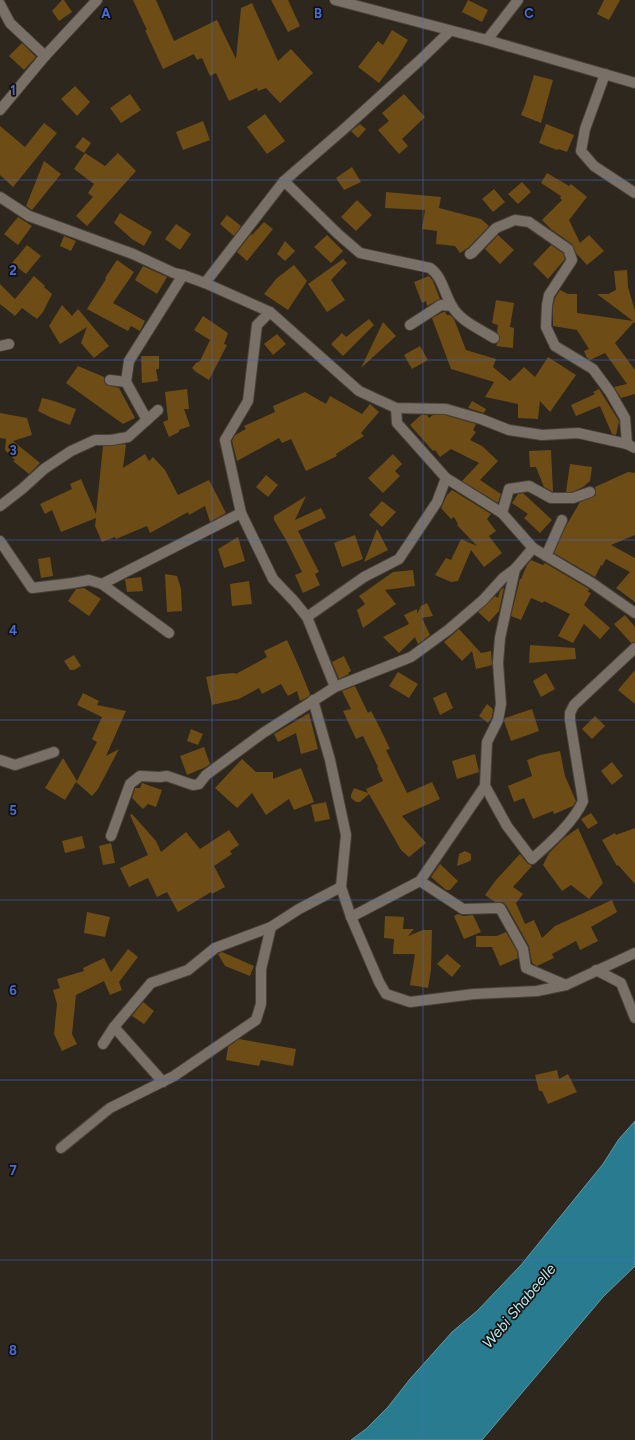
<svg xmlns="http://www.w3.org/2000/svg" width="635" height="1440" font-family="Figtree,sans-serif">
	<style>
		.water { fill: #297b8f; stroke: #6199a6 }
		.building { fill: #6e4c15 }
		.lines { fill: none; stroke-linecap: round; stroke-linejoin: round }
		.minor-casing { stroke: #48423a; stroke-width: 12 }
		.minor { stroke: #797167; stroke-width: 10 }
		.grid { fill: none; stroke: #456bd8; stroke-width: 1; stroke-opacity: 0.55 }
		.labels { text-anchor: middle; stroke-width: 3.5; stroke-linejoin: round; paint-order: stroke }
		.water-label { font-size: 15px; font-style: italic; fill: #b5e6f4; stroke: #14110d }
		.grid-label { font-size: 13px; text-anchor: middle; font-weight: bold; fill: #456bd8; stroke: #14110d; stroke-width: 3.5; stroke-linejoin: round; paint-order: stroke }
	</style>
	<rect width="100%" height="100%" fill="#2e271e"/>
	<polygon class="water" points="635,1121 635,1266 603,1297 482,1440 351,1440 366,1429 388,1407 410,1379 452,1332 477,1311 521,1265 603,1164 619,1139"/>
	<g class="building">
		<polygon points="62,0 64,0 72,12 59,21 52,11"/>
		<polygon points="133,0 156,0 174,41 217,20 236,59 241,8 252,3 278,61 291,49 313,73 280,103 266,88 258,91 257,88 229,101 216,73 210,76 202,58 197,60 194,54 163,69 145,30 147,30"/>
		<polygon points="271,0 288,0 300,26 288,32"/>
		<polygon points="468,0 488,10 482,22 462,12"/>
		<polygon points="604,0 620,0 609,20 597,14"/>
		<polygon points="392,30 408,40 398,57 379,83 358,67 378,41 383,45"/>
		<polygon points="22,43 36,57 24,70 9,56"/>
		<polygon points="534,75 553,80 541,123 521,115 525,105"/>
		<polygon points="75,86 90,102 77,116 61,99"/>
		<polygon points="130,94 141,110 121,123 110,108"/>
		<polygon points="404,94 425,117 402,139 408,146 399,154 378,130 389,121 382,113"/>
		<polygon points="265,114 285,141 267,154 247,127"/>
		<polygon points="203,121 210,140 183,150 176,132"/>
		<polygon points="44,123 57,133 13,187 0,175 0,126 25,147"/>
		<polygon points="360,124 366,129 358,138 351,131"/>
		<polygon points="546,124 574,135 567,152 558,149 557,150 539,143"/>
		<polygon points="83,137 91,143 84,153 75,147"/>
		<polygon points="85,153 105,166 118,153 136,171 87,226 76,216 93,197 88,193 94,184 74,169"/>
		<polygon points="44,161 61,174 32,210 26,206"/>
		<polygon points="352,167 361,182 344,190 336,178"/>
		<polygon points="547,173 569,186 571,184 587,197 569,220 580,243 589,235 604,251 587,265 576,253 572,244 551,229 542,220 562,200 560,198 561,196 541,183"/>
		<polygon points="522,182 531,192 518,204 508,194"/>
		<polygon points="494,189 505,202 493,212 482,199"/>
		<polygon points="386,192 441,197 439,208 481,219 489,226 469,247 460,253 455,246 436,244 437,231 422,229 425,210 385,208"/>
		<polygon points="357,200 372,215 356,231 341,217"/>
		<polygon points="120,213 152,232 144,246 132,239 114,223"/>
		<polygon points="227,215 241,226 234,236 220,224"/>
		<polygon points="18,217 32,226 18,245 4,234"/>
		<polygon points="264,222 273,229 247,261 237,252 251,234 252,235"/>
		<polygon points="176,224 191,234 180,250 165,239"/>
		<polygon points="327,235 343,251 331,263 314,247"/>
		<polygon points="498,235 514,250 500,264 485,249"/>
		<polygon points="64,236 76,241 71,251 60,246"/>
		<polygon points="285,241 295,251 285,261 277,254"/>
		<polygon points="27,245 41,256 26,274 12,263"/>
		<polygon points="551,245 563,253 565,259 548,279 533,264"/>
		<polygon points="343,259 347,263 331,280 345,300 327,312 308,284"/>
		<polygon points="117,260 134,272 113,303 145,321 140,331 131,326 128,331 87,309 106,279 105,278"/>
		<polygon points="294,265 307,281 288,310 264,294 277,278"/>
		<polygon points="143,266 167,277 157,294 135,280"/>
		<polygon points="627,270 628,287 635,311 635,323 634,322 615,343 635,370 635,394 621,398 614,387 627,384 605,353 590,360 587,358 584,351 589,349 577,330 553,326 553,306 555,298 560,290 568,294 577,294 577,313 633,321 597,294 608,294 616,290 614,271"/>
		<polygon points="34,276 45,286 44,287 52,294 43,312 37,319 22,308 15,316 0,304 0,284 15,299"/>
		<polygon points="429,276 433,281 440,299 427,306 426,301 422,303 414,282"/>
		<polygon points="496,300 514,303 510,327 514,328 513,348 496,346 500,338 497,332 498,325 492,323"/>
		<polygon points="62,305 72,316 78,309 109,346 94,358 81,343 87,327 60,344 49,326"/>
		<polygon points="443,312 445,312 447,315 450,315 454,319 466,350 496,359 493,367 510,381 524,367 535,377 548,357 576,375 550,412 540,401 538,419 518,418 518,404 485,397 494,382 451,369 432,318"/>
		<polygon points="203,316 228,333 224,344 227,345 209,380 196,372 192,368 196,363 200,361 210,340 194,330"/>
		<polygon points="369,319 374,325 343,356 331,344 342,333 346,337"/>
		<polygon points="383,322 396,336 361,368"/>
		<polygon points="277,334 286,344 273,355 264,344"/>
		<polygon points="420,346 428,360 412,369 404,355"/>
		<polygon points="141,356 159,356 159,369 156,369 158,381 142,383"/>
		<polygon points="78,366 104,377 104,382 106,385 119,388 135,418 123,424 66,383"/>
		<polygon points="187,389 189,409 184,409 190,426 179,430 179,432 169,437 163,422 168,420 165,392"/>
		<polygon points="599,389 619,421 616,435 612,434 600,406 576,416 571,405 595,394 593,392"/>
		<polygon points="305,392 326,404 330,396 362,414 370,404 379,412 361,433 364,436 336,454 337,456 306,471 291,439 282,443 279,438 237,461 232,441 235,435 246,429 244,426 275,412 273,406"/>
		<polygon points="42,398 54,401 76,409 70,425 52,418 38,411"/>
		<polygon points="472,401 486,409 484,413 468,408"/>
		<polygon points="0,413 27,418 32,435 13,441 40,463 29,474 13,461 15,460 5,450 6,439 0,438"/>
		<polygon points="421,415 427,415 429,418 433,415 445,415 476,424 473,430 476,432 470,440 482,446 498,461 480,480 501,494 498,503 462,481 479,463 451,449 440,457 435,450 433,451 410,425"/>
		<polygon points="124,444 126,445 123,468 145,454 149,461 153,457 165,470 178,495 209,480 226,513 210,522 205,506 189,515 188,512 150,533 147,526 116,539 115,537 102,542 95,526 96,518 61,532 52,510 45,514 40,504 72,489 70,484 81,479 96,514 103,446"/>
		<polygon points="551,450 553,492 544,487 536,467 530,467 529,451"/>
		<polygon points="393,454 402,464 395,471 400,476 383,493 368,478"/>
		<polygon points="570,464 592,467 590,481 583,487 572,492 566,492"/>
		<polygon points="628,472 635,473 635,535 611,545 635,558 635,602 616,588 630,572 606,559 602,566 601,565 595,577 554,553 566,526 580,502 595,496 596,493 595,487"/>
		<polygon points="266,475 278,485 268,497 256,487"/>
		<polygon points="452,490 491,514 487,519 496,531 489,536 502,553 484,567 471,550 458,581 451,582 435,575 446,558 451,560 461,539 477,546 457,525 458,524 454,517 451,519 441,508 447,495"/>
		<polygon points="523,493 552,520 540,533 524,518 528,514 512,503 518,494"/>
		<polygon points="306,496 295,520 321,508 326,518 298,531 319,572 315,574 320,585 303,593 295,575 302,572 286,540 274,520 274,516"/>
		<polygon points="382,501 396,512 382,527 369,515"/>
		<polygon points="377,529 388,550 364,562"/>
		<polygon points="355,535 363,559 342,567 334,543"/>
		<polygon points="238,537 245,561 224,568 218,549"/>
		<polygon points="50,557 53,576 41,578 38,559"/>
		<polygon points="531,560 543,565 545,563 589,589 588,592 591,593 584,605 610,628 600,639 584,624 573,643 558,636 570,614 544,601 543,603 531,598 521,620 511,616 520,579 521,579 527,565"/>
		<polygon points="413,570 415,586 385,590 396,604 363,628 357,610 365,604 359,596 393,572"/>
		<polygon points="165,574 177,576 181,589 182,611 167,612"/>
		<polygon points="141,577 143,591 127,592 125,579"/>
		<polygon points="249,581 252,604 232,606 230,584"/>
		<polygon points="84,588 101,599 89,616 68,601 76,589"/>
		<polygon points="503,588 504,588 499,611 489,622 478,612 495,596 498,598 500,591"/>
		<polygon points="427,603 433,616 422,618 430,635 418,644 415,637 399,653 383,637 409,624 404,615 417,609 417,614 421,606"/>
		<polygon points="625,615 635,627 635,642 631,643 614,624"/>
		<polygon points="459,629 481,653 491,651 492,665 476,669 472,651 462,661 444,642"/>
		<polygon points="287,640 300,669 310,694 308,697 300,701 297,691 288,696 281,684 262,694 259,688 239,699 212,705 206,677 221,674 235,673 236,674 267,657 264,651"/>
		<polygon points="530,645 575,648 576,659 529,663"/>
		<polygon points="74,655 81,666 74,670 70,670 64,661"/>
		<polygon points="344,656 351,671 348,673 349,674 339,679 332,662"/>
		<polygon points="635,670 635,704 618,690"/>
		<polygon points="398,672 418,684 409,698 389,686"/>
		<polygon points="546,673 555,689 541,697 533,681"/>
		<polygon points="355,686 368,713 371,711 378,724 390,749 386,750 407,793 432,782 440,799 402,816 426,843 409,857 401,850 369,794 360,802 356,802 351,798 351,795 354,788 368,793 366,789 383,781 377,768 378,767 363,736 356,739 343,711 351,709 342,691"/>
		<polygon points="446,692 453,708 440,715 433,698"/>
		<polygon points="83,693 99,701 97,705 126,711 106,756 119,749 98,789 92,796 76,782 65,800 45,788 63,758 77,781 97,742 92,739 102,717 77,705"/>
		<polygon points="487,704 493,709 492,717 488,723 479,716"/>
		<polygon points="532,709 539,731 511,741 504,721 505,718"/>
		<polygon points="309,713 318,749 301,754 296,733 278,742 274,734"/>
		<polygon points="595,716 605,726 592,739 582,729"/>
		<polygon points="191,729 203,734 198,745 187,741"/>
		<polygon points="204,747 210,764 206,767 187,775 180,756"/>
		<polygon points="560,751 565,776 576,801 573,806 554,814 553,811 533,819 524,798 514,802 508,786 532,776 527,760 540,755"/>
		<polygon points="475,754 479,772 457,779 452,761"/>
		<polygon points="242,759 256,772 273,772 273,779 301,768 314,802 294,810 289,799 266,815 252,793 237,808 215,788"/>
		<polygon points="612,762 623,776 612,785 601,771"/>
		<polygon points="142,783 162,790 156,807 148,804 143,809 132,798 135,788 140,788"/>
		<polygon points="326,802 330,819 315,822 311,805"/>
		<polygon points="591,813 598,823 588,829 581,819"/>
		<polygon points="132,814 156,841 161,852 186,832 200,849 229,830 239,845 230,851 232,854 214,866 225,887 212,894 211,892 178,912 167,892 157,897 148,878 129,887 120,868 148,855 130,815"/>
		<polygon points="578,828 603,883 589,899 571,885 562,891 543,865 549,853 564,838"/>
		<polygon points="635,828 635,884 618,865 617,866 602,840 615,833 616,835"/>
		<polygon points="82,836 85,848 65,853 62,841"/>
		<polygon points="111,843 115,863 103,865 99,846"/>
		<polygon points="465,851 471,854 471,860 468,862 457,866 459,854"/>
		<polygon points="520,854 527,863 532,866 513,887 523,894 516,903 525,924 534,920 542,938 555,926 612,900 617,912 591,927 598,941 580,950 576,941 552,954 554,958 537,966 532,963 529,946 506,905 503,902 495,902 485,895 496,880"/>
		<polygon points="440,864 458,881 450,890 446,890 431,877"/>
		<polygon points="87,912 110,917 105,937 84,933"/>
		<polygon points="458,914 463,916 473,915 481,932 464,939 454,916"/>
		<polygon points="385,916 404,917 403,929 414,929 408,936 423,930 432,930 431,970 428,988 410,985 415,954 393,954 394,939 384,938"/>
		<polygon points="506,932 517,951 518,958 500,966 492,947 476,947 476,936 497,936"/>
		<polygon points="128,949 138,957 119,982 122,990 110,995 104,981 76,995 72,1034 77,1044 62,1051 54,1034 57,1004 53,990 60,988 57,979 84,971 83,968 104,958 111,972"/>
		<polygon points="222,952 254,966 250,976 225,966 218,954"/>
		<polygon points="447,954 461,966 452,977 437,964"/>
		<polygon points="143,1002 154,1011 144,1024 132,1016"/>
		<polygon points="239,1039 296,1049 293,1066 261,1060 259,1066 226,1060 228,1047"/>
		<polygon points="557,1070 559,1079 568,1074 577,1092 548,1104 542,1091 539,1091 535,1075"/>
	</g>
	<g class="lines">
		<defs>
			<g id="minor">
				<polyline points="335,0 487,40 635,83"/>
				<polyline points="0,4 10,23 45,56"/>
				<polyline points="487,40 518,0"/>
				<polyline points="605,74 585,129 581,151 594,166 635,193"/>
				<polyline points="0,110 45,56 97,0"/>
				<path d="M284,181L338,234L360,253L430,268C442,276 444,293 452,306C460,321 480,329 494,338"/>
				<polyline points="0,197 29,216 133,254 174,273 183,275 205,283 270,312 359,391 396,408 446,409 481,419 509,430 542,435 578,433 627,444 635,448"/>
				<polyline points="470,254 472,253 496,228 515,220 529,222 568,249 572,260 549,295 547,305 546,327 555,346 593,369 610,392 625,418 627,444"/>
				<polyline points="205,283 284,181 344,129 418,62 450,31"/>
				<polyline points="270,312 257,325 248,401 225,440 241,513 273,579 294,601 307,617 335,687"/>
				<polyline points="410,325 441,305 452,306"/>
				<polyline points="0,346 9,344"/>
				<polyline points="110,380 126,382"/>
				<polyline points="396,408 397,423 446,478 502,513 533,548 592,583 635,613"/>
				<polyline points="147,420 126,382 129,361 183,275"/>
				<polyline points="0,506 22,489 44,469 71,451 95,440 111,440 128,437 158,410"/>
				<polyline points="502,513 509,489 529,486 551,498 573,498 590,492"/>
				<polyline points="0,541 32,588 73,583 89,580 102,584 169,633"/>
				<polyline points="546,556 562,520"/>
				<path d="M515,569L500,638L498,663L501,704L498,720L487,742L485,786L507,826L532,859C549,844 574,822 583,801L570,720V713L574,705L635,648"/>
				<polyline points="102,584 241,513"/>
				<polyline points="307,617 364,577 399,559 437,502 446,478"/>
				<polyline points="313,700 330,760 346,835 341,887 351,917 379,982 386,994 410,1002 474,994 537,991 566,985 635,953"/>
				<polyline points="0,760 15,765 54,752"/>
				<polyline points="111,836 130,784 140,776 160,777 167,776 193,785 199,784 206,775 263,733 335,687 411,657 448,630 483,600 503,578 515,569 533,548"/>
				<polyline points="420,881 463,909 500,908 523,949 526,968 566,985"/>
				<polyline points="351,917 420,881 485,786"/>
				<polyline points="596,970 621,983 635,1018"/>
				<polyline points="114,1027 163,1082"/>
				<polyline points="103,1044 114,1027 151,983 188,970 215,948 271,927 299,909 341,887"/>
				<polyline points="61,1148 110,1108 174,1076 256,1020 261,1004 261,969 271,927"/>
			</g>
		</defs>
		<use href="#minor" class="minor-casing"/>
		<use href="#minor" class="minor"/>
	</g>
	<path class="grid" d="M212,0V1440M423,0V1440M0,180H635M0,360H635M0,540H635M0,720H635M0,900H635M0,1080H635M0,1260H635"/>
	<g class="labels">
		<g class="water-label">
			<text transform="translate(519 1306) rotate(-50)" y="5">Webi Shabeelle</text>
		</g>
	</g>
	<g class="grid-label">
		<text x="106" y="18">A</text>
		<text x="318" y="18">B</text>
		<text x="529" y="18">C</text>
		<text x="13" y="95">1</text>
		<text x="13" y="275">2</text>
		<text x="13" y="455">3</text>
		<text x="13" y="635">4</text>
		<text x="13" y="815">5</text>
		<text x="13" y="995">6</text>
		<text x="13" y="1175">7</text>
		<text x="13" y="1355">8</text>
	</g>
</svg>
